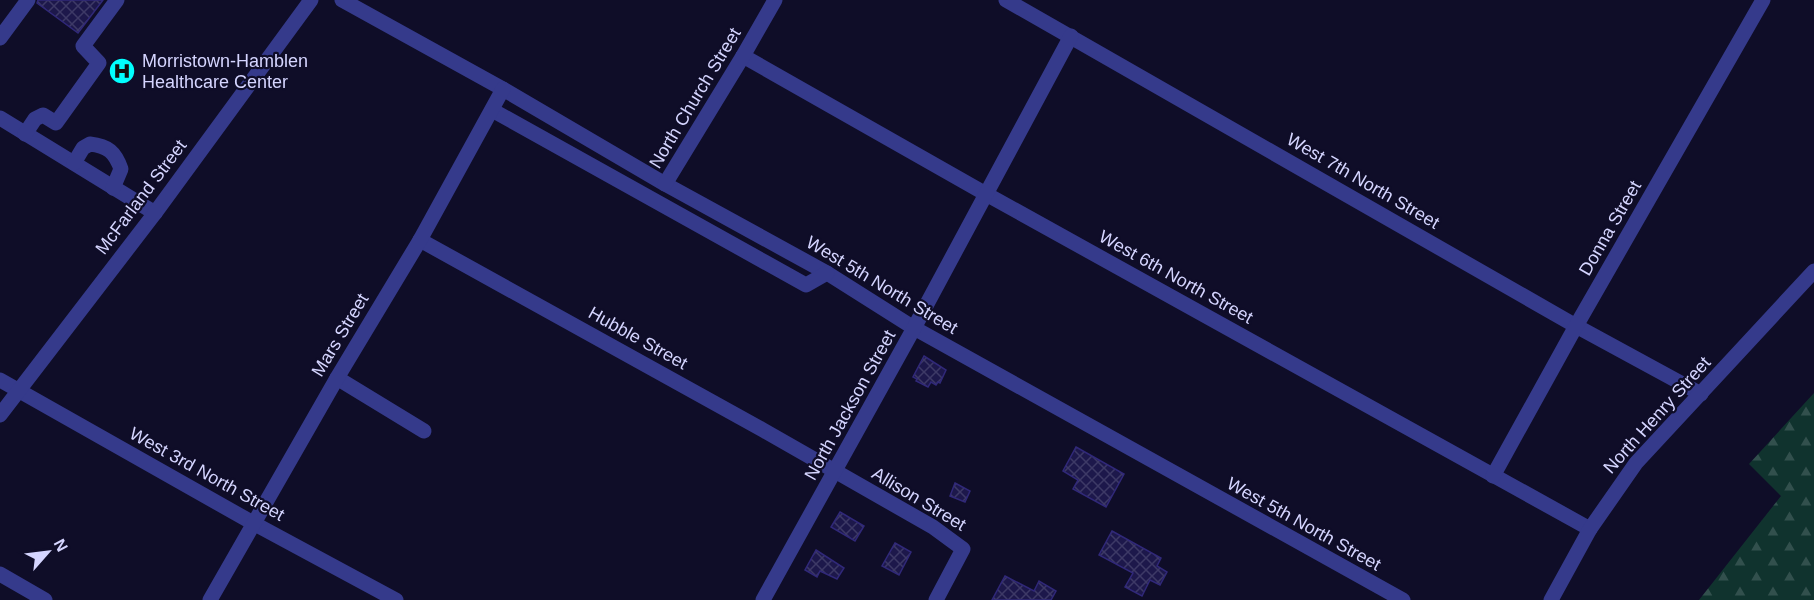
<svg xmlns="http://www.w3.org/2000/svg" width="1814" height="600" font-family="Helvetica,sans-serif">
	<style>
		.forest { fill: url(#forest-firs) }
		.building { fill: url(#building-cross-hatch); stroke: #302879; stroke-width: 1.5 }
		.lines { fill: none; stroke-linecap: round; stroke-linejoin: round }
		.minor { stroke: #353a8b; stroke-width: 15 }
		.labels { text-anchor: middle; stroke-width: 4.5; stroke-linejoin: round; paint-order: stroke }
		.poi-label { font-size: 18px; fill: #d5d5ff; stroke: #0f0d28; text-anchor: start }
		.street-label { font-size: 18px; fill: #d5d5ff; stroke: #0f0d28 }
	</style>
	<defs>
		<pattern id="forest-firs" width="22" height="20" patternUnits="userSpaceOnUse" patternTransform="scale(1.5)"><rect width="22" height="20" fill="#10332e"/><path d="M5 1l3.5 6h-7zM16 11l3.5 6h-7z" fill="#32504d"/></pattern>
		<pattern id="building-cross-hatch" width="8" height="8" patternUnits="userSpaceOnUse" patternTransform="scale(1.5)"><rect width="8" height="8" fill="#1d184b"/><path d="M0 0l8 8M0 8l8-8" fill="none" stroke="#3d3966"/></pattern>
	</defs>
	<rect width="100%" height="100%" fill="#0f0d28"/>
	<polygon class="forest" points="1814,393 1814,600 1699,600 1781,496 1749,464"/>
	<g class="building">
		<polygon points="38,0 103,0 78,33 37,3"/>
		<polygon points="924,356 946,370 940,383 938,382 936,385 931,382 928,387 916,381 917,379 913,377"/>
		<polygon points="1076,447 1124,474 1106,507 1073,489 1078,480 1063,471"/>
		<polygon points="955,483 970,491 965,502 950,496"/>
		<polygon points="840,512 864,526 855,541 831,527"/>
		<polygon points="1112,531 1161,558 1157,566 1167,572 1160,585 1150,580 1142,596 1125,587 1133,573 1099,555"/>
		<polygon points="895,543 911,552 899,575 882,566"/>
		<polygon points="816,550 844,568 837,579 820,571 817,577 805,570"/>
		<polygon points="1005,576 1034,591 1039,581 1056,591 1051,600 992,600"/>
	</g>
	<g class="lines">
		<g class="minor">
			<polyline points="342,0 503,89 665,184 827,273 914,328 1403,600"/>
			<polyline points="1006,0 1576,326 1701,394"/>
			<polyline points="0,38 28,0"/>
			<polyline points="743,56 986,194 1590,529"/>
			<polyline points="492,110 806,285 827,273"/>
			<polyline points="0,118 155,213"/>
			<polyline points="25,134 35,119 43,115 56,123 99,63 83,46 117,0"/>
			<path d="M74,163L83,148L90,144C108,146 115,152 121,169L113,188"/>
			<polyline points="665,184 743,56 775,0"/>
			<polyline points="420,240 763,430 933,527 963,549 936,600"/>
			<polyline points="337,378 424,431"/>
			<polyline points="0,380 253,523 396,600"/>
			<polyline points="0,415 155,213 311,0"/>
			<polyline points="1493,476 1576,326 1763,0"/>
			<polyline points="0,574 45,600"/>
			<polyline points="210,600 337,378 420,240 503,89"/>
			<polyline points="763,600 914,328 1071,36"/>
			<polyline points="1551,600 1590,529 1636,463 1814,271"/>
		</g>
	</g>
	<defs>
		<symbol id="hospital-disc" viewBox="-11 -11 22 22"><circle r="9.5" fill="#01ffff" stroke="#0f0d28"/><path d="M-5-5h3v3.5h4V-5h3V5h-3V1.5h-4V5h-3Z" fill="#111"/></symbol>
	</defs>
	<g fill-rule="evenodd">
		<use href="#hospital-disc" x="107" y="56" width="30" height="30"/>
	</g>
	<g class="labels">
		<g class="poi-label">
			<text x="142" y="67">Morristown-Hamblen<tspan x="142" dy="21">Healthcare Center</tspan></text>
		</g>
		<g class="street-label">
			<text transform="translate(695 98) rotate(-59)" y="6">North Church Street</text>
			<text transform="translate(1363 181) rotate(30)" y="6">West 7th North Street</text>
			<text transform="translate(141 197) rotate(-53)" y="6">McFarland Street</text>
			<text transform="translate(1610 228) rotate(-60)" y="6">Donna Street</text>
			<text transform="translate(1176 277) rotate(29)" y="6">West 6th North Street</text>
			<text transform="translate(882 285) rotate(31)" y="6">West 5th North Street</text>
			<text transform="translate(340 335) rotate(-59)" y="6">Mars Street</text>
			<text transform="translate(638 338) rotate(29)" y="6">Hubble Street</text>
			<text transform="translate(850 405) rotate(-61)" y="6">North Jackson Street</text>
			<text transform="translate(1657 415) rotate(-48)" y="6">North Henry Street</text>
			<text transform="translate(207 474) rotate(29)" y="6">West 3rd North Street</text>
			<text transform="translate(919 499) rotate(31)" y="6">Allison Street</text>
			<text transform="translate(1304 524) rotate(29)" y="6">West 5th North Street</text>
		</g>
	</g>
	<g transform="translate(48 552) rotate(62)" stroke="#0f0d28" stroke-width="4.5" paint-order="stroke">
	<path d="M0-4.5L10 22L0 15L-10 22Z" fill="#d5d5ff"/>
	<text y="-9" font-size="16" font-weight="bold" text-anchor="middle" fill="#d5d5ff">N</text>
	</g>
</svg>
